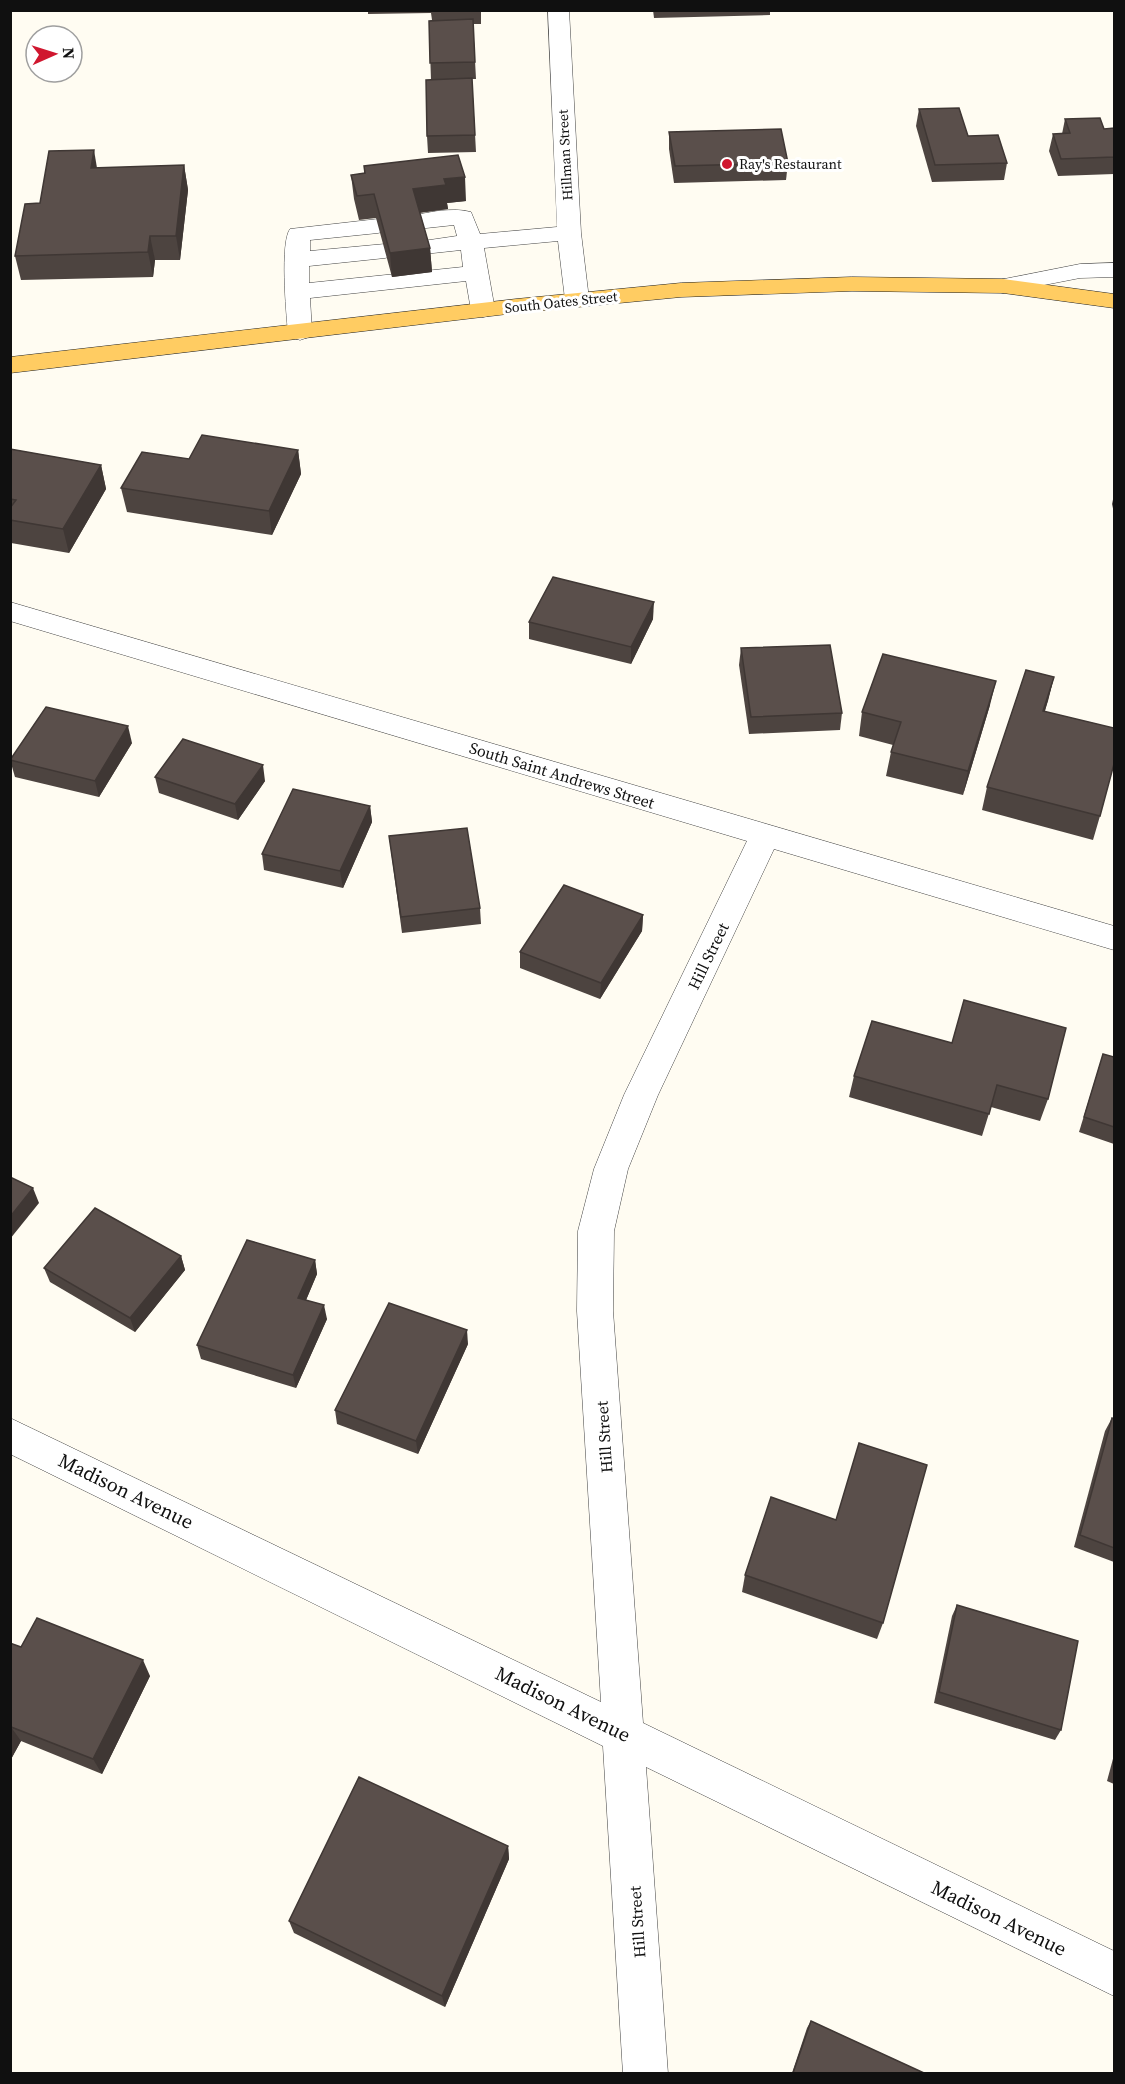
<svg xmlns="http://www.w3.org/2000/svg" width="1125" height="2084" font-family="'Source Serif 4',serif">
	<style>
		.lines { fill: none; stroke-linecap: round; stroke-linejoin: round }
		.minor-casing { stroke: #434343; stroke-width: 1 }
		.major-casing { stroke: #212121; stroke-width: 1 }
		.minor { fill: #fff; fill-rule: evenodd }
		.major { fill: #ffcc62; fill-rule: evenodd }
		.wall { fill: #4d4440 }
		.shaded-wall { fill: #3f3734 }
		.building { fill: #5a4f4b; stroke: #3f3734; stroke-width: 1.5 }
		.poi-dot { fill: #d0172f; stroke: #fff; stroke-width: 2 }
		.labels { text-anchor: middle; stroke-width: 6; stroke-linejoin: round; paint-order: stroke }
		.far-street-label { font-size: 14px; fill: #101010; stroke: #fff }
		.far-poi-label { font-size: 14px; fill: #101010; stroke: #fff; text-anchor: start }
		.street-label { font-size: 16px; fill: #101010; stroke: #fff }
		.near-street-label { font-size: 20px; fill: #101010; stroke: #fff }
	</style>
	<rect width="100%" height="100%" fill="#fffcf2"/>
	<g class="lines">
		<defs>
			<g id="minor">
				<path d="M548,10H569L581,233L589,299L586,304L577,306L568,304L565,299L558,241L484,248L495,310L492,315L483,317L474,315L471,310L466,281L310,298L312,332L309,337L300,340L291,337L288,332C286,311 280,243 290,229L378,219L386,221L390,226L386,231L378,233L310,240V251L385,244L393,246L397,251L393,256L385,258L309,266V283L463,267L461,250L424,254L416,252L412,247L416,242L457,236L454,225L417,229L409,227L405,222L409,217C427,212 453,207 471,212L480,234L557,227Z"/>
				<polygon points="1114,263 1114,277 1080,278 1003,293 994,291 991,286 994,281 1080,264"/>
				<polygon points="10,602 1114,926 1114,950 774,849 658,1095 628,1169 614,1231 613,1311 643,1723 1114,1951 1114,1996 646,1767 668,2074 623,2074 603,1746 10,1454 10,1418 601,1702 577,1311 578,1231 594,1169 624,1095 747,841 10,621"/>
			</g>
			<polygon id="major" points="852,277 1003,279 1114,294 1114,308 1003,293 852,291 681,297 516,313 10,373 10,357 516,299 681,283"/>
		</defs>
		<use href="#minor" class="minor-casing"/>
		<use href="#major" class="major-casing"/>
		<use href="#minor" class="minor"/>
		<use href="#major" class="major"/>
	</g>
	<g class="wall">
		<polygon points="368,10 481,10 481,24 473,24 476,79 472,79 476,152 428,153 427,136 431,80 429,21 432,20 431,13 368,14"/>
		<polygon points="653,10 770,10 770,15 654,18"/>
		<polygon points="919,109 968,136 1007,163 1004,180 932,182 916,126"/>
		<polygon points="1065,119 1104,129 1114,128 1114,174 1058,176 1049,151 1053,134 1062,134"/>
		<polygon points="669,132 788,163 786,180 674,183 669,149"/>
		<polygon points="184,165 188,190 180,260 155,260 153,277 21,280 15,256 40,203 97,168"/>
		<polygon points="364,166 466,201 447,203 448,209 420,213 430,248 432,272 392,277 376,218 359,220 354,199 351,175 364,173"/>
		<polygon points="10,449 101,465 106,489 69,553 11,543"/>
		<polygon points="298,450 301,474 272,535 127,512 121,488 189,459"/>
		<polygon points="1114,495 1114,513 1112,504"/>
		<polygon points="653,619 631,664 529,639 529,622"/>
		<polygon points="741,648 842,713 840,730 749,734 739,665"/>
		<polygon points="1054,677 1045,711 1100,816 1093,840 982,810 987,787"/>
		<polygon points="990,705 963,795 886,776 891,752 893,745 859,736 862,712"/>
		<polygon points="132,743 99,797 15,777 10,760"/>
		<polygon points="155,777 265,781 238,820 159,793"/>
		<polygon points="370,806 372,822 343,888 264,870 262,854"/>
		<polygon points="389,836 480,908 481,924 402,933"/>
		<polygon points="643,915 642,931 600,999 520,968 520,952"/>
		<polygon points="872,1021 1048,1099 1040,1121 991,1107 982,1136 849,1097 854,1076"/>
		<polygon points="1103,1054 1114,1057 1114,1144 1079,1132"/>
		<polygon points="181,1256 185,1270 135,1332 50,1282 44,1268"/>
		<polygon points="315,1260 317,1274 306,1300 327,1319 296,1388 201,1359 197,1345"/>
		<polygon points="468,1344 418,1454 337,1424 335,1410"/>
		<polygon points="1112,1418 1114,1419 1114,1562 1074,1547 1105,1431"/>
		<polygon points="745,1575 883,1623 877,1639 742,1592"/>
		<polygon points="957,1605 1061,1730 1055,1740 934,1703 952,1616"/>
		<polygon points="10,1643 21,1647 150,1676 102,1774 21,1741 10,1761"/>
		<polygon points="1114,1755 1114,1784 1107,1781"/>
		<polygon points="508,1846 509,1859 445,2007 294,1933 289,1921"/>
		<polygon points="811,2021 924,2073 792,2073 807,2028"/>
	</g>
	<g class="shaded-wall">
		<polygon points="94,150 98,174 91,168"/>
		<polygon points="184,165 188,190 180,260 176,236"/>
		<polygon points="465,177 466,201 447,203 448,209 414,213 413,189 444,179"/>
		<polygon points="150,236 155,260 153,277 148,252"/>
		<polygon points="430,248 432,272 392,277 390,253"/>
		<polygon points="298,450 301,474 272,535 269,511"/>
		<polygon points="101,465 106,489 69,553 63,529"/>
		<polygon points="654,602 653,619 631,664 631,647"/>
		<polygon points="1054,677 1048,701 1037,734 1043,711"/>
		<polygon points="996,681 990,705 963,795 968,771"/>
		<polygon points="128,726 132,743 99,797 95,781"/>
		<polygon points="263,765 265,781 238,820 235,804"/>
		<polygon points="370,806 372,822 343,888 340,871"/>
		<polygon points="643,915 642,931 600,999 601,983"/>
		<polygon points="33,1188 39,1203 10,1239 10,1217"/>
		<polygon points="181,1256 185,1270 135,1332 130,1318"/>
		<polygon points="315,1260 317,1274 301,1312 298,1298"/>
		<polygon points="324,1305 327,1319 296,1388 293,1375"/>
		<polygon points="467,1330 468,1344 418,1454 416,1441"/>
		<polygon points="143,1660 150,1676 102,1774 93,1759"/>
		<polygon points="11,1727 21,1741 10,1761 10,1728"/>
		<polygon points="508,1846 509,1859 445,2007 442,1996"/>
	</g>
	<g class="building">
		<polygon points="473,19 475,62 430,63 429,21"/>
		<polygon points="472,78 475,135 427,136 426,80"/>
		<polygon points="959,108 968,136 998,135 1007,163 935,165 919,109"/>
		<polygon points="1100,118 1104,129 1114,128 1114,157 1061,159 1053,134 1070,133 1065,119"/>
		<polygon points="781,129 788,163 675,166 669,132"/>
		<polygon points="94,150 91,168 184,165 176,236 150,236 148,252 15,256 25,204 40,203 49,151"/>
		<polygon points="458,155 465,177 444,179 446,185 413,189 430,248 390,253 374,194 357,196 351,175 365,173 364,166"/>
		<polygon points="202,435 298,450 269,511 121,488 142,452 189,459"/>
		<polygon points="10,449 101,465 63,529 10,520 10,508 16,500 10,499"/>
		<polygon points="553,577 654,602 631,647 529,622"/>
		<polygon points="830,645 842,713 751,717 741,648"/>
		<polygon points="883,654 996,681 968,771 891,752 901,722 862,712"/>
		<polygon points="1026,670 1054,677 1043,711 1114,728 1114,764 1100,816 987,787"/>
		<polygon points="46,707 128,726 95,781 10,760"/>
		<polygon points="183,739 263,765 235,804 155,777"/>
		<polygon points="293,789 370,806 340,871 262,854"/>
		<polygon points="467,828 480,908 401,917 389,836"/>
		<polygon points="564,885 643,915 601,983 520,952"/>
		<polygon points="964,1000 1066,1028 1048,1099 997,1085 989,1114 854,1076 872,1021 952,1043"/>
		<polygon points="1103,1054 1114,1057 1114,1127 1084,1117"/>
		<polygon points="10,1177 33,1188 10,1217"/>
		<polygon points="95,1208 181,1256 130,1318 44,1268"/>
		<polygon points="247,1240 315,1260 298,1298 324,1305 293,1375 197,1345"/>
		<polygon points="389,1303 467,1330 416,1441 335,1410"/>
		<polygon points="1112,1418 1114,1419 1114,1548 1080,1535"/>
		<polygon points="859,1443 927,1465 883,1623 745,1575 771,1497 836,1520"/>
		<polygon points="957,1605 1078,1641 1061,1730 939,1692"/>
		<polygon points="37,1618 143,1660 93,1759 11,1727 10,1728 10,1643 21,1647"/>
		<polygon points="359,1777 508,1846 442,1996 289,1921"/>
		<polygon points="811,2021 924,2073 793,2073"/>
	</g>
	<circle class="poi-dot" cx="727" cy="164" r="6"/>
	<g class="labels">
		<g class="far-street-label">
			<text transform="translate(565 155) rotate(-93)" y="5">Hillman Street</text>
			<text transform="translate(561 302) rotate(-6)" y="5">South Oates Street</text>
		</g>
		<g class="far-poi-label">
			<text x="739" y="169">Ray's Restaurant</text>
		</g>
		<g class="street-label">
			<text transform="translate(562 775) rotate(17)" y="6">South Saint Andrews Street</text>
			<text transform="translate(708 956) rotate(-64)" y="6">Hill Street</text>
			<text transform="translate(604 1437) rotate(-94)" y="6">Hill Street</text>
			<text transform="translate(637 1922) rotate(-94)" y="6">Hill Street</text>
		</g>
		<g class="near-street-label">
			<text transform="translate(126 1491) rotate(26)" y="7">Madison Avenue</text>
			<text transform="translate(563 1704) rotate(26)" y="7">Madison Avenue</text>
			<text transform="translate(999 1918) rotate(26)" y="7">Madison Avenue</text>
		</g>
	</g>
	<rect width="1125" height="2084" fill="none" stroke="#101010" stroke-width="24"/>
	<g transform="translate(54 54) rotate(87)"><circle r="28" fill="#ffffff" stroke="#9f9f9f" stroke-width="1.5"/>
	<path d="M0-4.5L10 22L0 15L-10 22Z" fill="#d0172f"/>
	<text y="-9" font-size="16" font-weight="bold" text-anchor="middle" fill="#101010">N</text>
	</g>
</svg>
